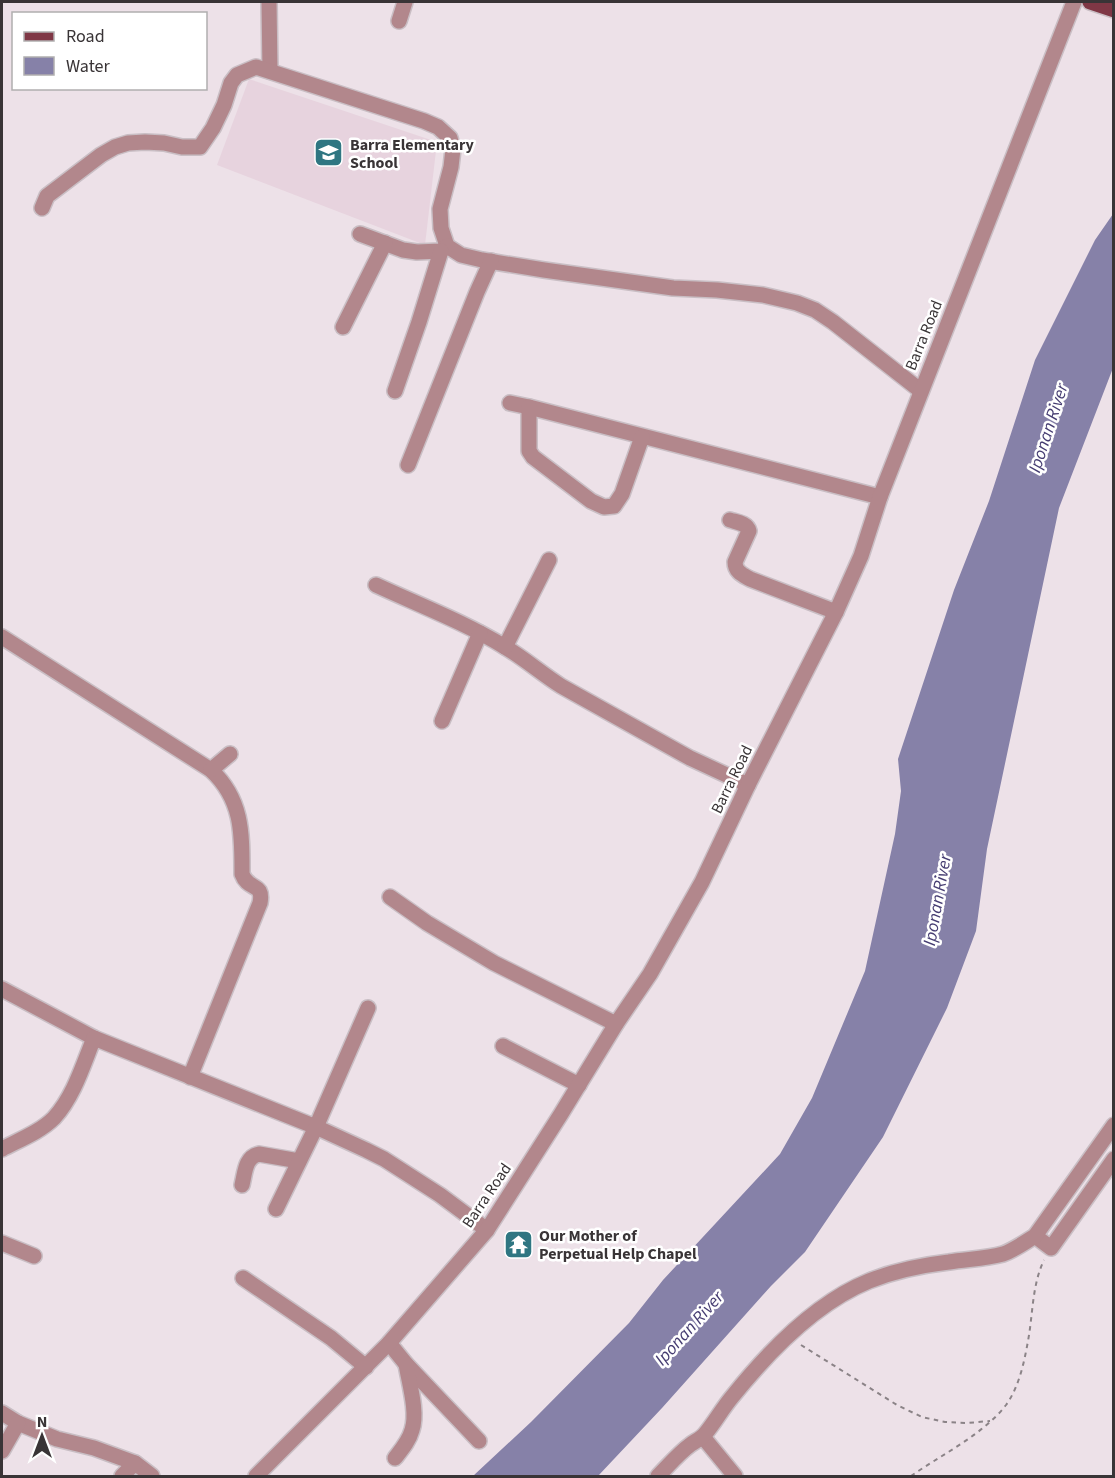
<svg xmlns="http://www.w3.org/2000/svg" width="1115" height="1478" font-family="'Source Sans 3',sans-serif">
	<style>
		.built { fill: #e7d3de }
		.water { fill: #8681a8 }
		.lines { fill: none; stroke-linecap: round; stroke-linejoin: round }
		.minor-casing { stroke: #c9bec4; stroke-width: 18 }
		.major-casing { stroke: #c9bec4; stroke-width: 18 }
		.path { stroke: #8b8387; stroke-width: 2; stroke-dasharray: 4.5 4.5; stroke-linecap: butt }
		.minor { stroke: #b2878c; stroke-width: 15 }
		.major { stroke: #7f3745; stroke-width: 15 }
		.labels { text-anchor: middle; stroke-width: 5; stroke-linejoin: round; paint-order: stroke }
		.poi-label { font-size: 16px; font-weight: bold; fill: #393436; stroke: #fff; text-anchor: start }
		.street-label { font-size: 16px; fill: #393436; stroke: #fff }
		.water-label { font-size: 18px; font-style: italic; fill: #463d72; stroke: #fff }
	</style>
	<rect width="100%" height="100%" fill="#ede1e8"/>
	<polygon class="built" points="249,79 437,142 425,245 217,165"/>
	<polygon class="water" points="1113,214 1113,368 1059,508 987,849 976,931 947,1008 883,1137 805,1252 771,1286 662,1408 598,1476 473,1476 531,1422 629,1323 663,1280 780,1154 812,1098 865,971 895,834 901,791 898,759 954,590 989,501 1035,360 1095,240"/>
	<g class="lines">
		<defs>
			<g id="minor">
				<polyline points="269,2 270,71"/>
				<polyline points="399,21 405,2"/>
				<polyline points="42,208 47,196 101,155 115,147 128,143 145,142 164,143 182,147 200,147 213,128 224,105 231,83 237,75 256,67 424,121 438,127 450,138 453,149 451,167 440,209 441,228 447,246 461,255 482,260 544,270 673,288 717,290 763,295 797,303 815,310 833,322 921,391"/>
				<polyline points="360,234 403,250 417,252 441,251 447,246"/>
				<polyline points="343,327 385,243"/>
				<polyline points="395,391 419,322 441,251"/>
				<polyline points="510,403 529,407 880,497"/>
				<polyline points="529,407 529,451 533,457 591,501 604,507 614,506 622,494 642,437"/>
				<polyline points="408,465 477,292 491,261"/>
				<path d="M730,520C736,522 747,523 749,531L735,562C735,572 743,575 750,579L836,612"/>
				<path d="M376,585C419,605 464,622 505,647C525,659 542,674 561,686L690,758L748,785"/>
				<path d="M2,637L211,770C243,800 242,834 242,874C248,891 264,882 260,903L190,1077"/>
				<polyline points="505,647 549,560"/>
				<polyline points="442,721 480,633"/>
				<polyline points="211,770 230,754"/>
				<polyline points="390,897 427,923 494,963 616,1024"/>
				<polyline points="2,989 94,1038 316,1127 366,1150 384,1159 440,1195 487,1230"/>
				<polyline points="503,1046 579,1085"/>
				<path d="M2,1149C19,1140 40,1132 54,1118C74,1096 83,1065 94,1038"/>
				<path d="M242,1185C245,1173 245,1157 259,1154L299,1161"/>
				<polyline points="276,1209 316,1127 368,1008"/>
				<polyline points="1035,1236 1051,1248 1114,1159"/>
				<polyline points="2,1243 34,1256"/>
				<polyline points="243,1278 331,1338 366,1367"/>
				<polyline points="389,1343 406,1364 479,1441"/>
				<polyline points="2,1413 18,1423 57,1439 94,1448 135,1463 152,1476"/>
				<polyline points="703,1437 735,1476"/>
				<polyline points="2,1451 18,1423"/>
				<path d="M395,1458C402,1449 409,1441 412,1430C418,1412 409,1383 406,1364"/>
				<polyline points="122,1476 135,1463"/>
				<polyline points="256,1476 389,1343 487,1230 561,1114 616,1024 650,974 702,882 748,785 836,612 861,556 880,497 1074,2"/>
				<path d="M658,1476C668,1466 679,1453 690,1445C695,1441 701,1439 705,1434C715,1422 722,1409 732,1397C768,1352 815,1303 869,1281C894,1271 923,1265 949,1262C967,1259 985,1259 1003,1254C1014,1250 1024,1243 1035,1236L1114,1125"/>
			</g>
			<polyline id="major" points="1090,2 1114,10"/>
		</defs>
		<use href="#minor" class="minor-casing"/>
		<use href="#major" class="major-casing"/>
		<g class="path">
			<polyline points="801,1345 897,1405 922,1417 945,1422 967,1423 990,1421"/>
			<path d="M911,1476C941,1455 984,1434 1006,1405C1019,1387 1024,1363 1028,1341C1033,1314 1032,1285 1044,1260"/>
		</g>
		<use href="#minor" class="minor"/>
		<use href="#major" class="major"/>
	</g>
	<defs>
		<symbol id="school-square" viewBox="-11 -11 22 22"><rect x="-9" y="-9" width="18" height="18" rx="4" fill="#2f7682" stroke="#fff"/><path d="M0-5L7-2L0 1L-7-2ZM-4 1L0 2.5L4 1V4Q0 6-4 4Z" fill="#fff"/></symbol>
		<symbol id="temple-square" viewBox="-11 -11 22 22"><rect x="-9" y="-9" width="18" height="18" rx="4" fill="#2f7682" stroke="#fff"/><path d="M0-6L5-2H3V0L6.5 2.5H4V6H1.5V3h-3V6H-4V2.5H-6.5L-3 0V-2H-5Z" fill="#fff"/></symbol>
	</defs>
	<g fill-rule="evenodd">
		<use href="#school-square" x="312" y="136" width="33" height="33"/>
		<use href="#temple-square" x="502" y="1228" width="33" height="33"/>
	</g>
	<g class="labels">
		<g class="poi-label">
			<text x="350" y="150">Barra Elementary<tspan x="350" dy="18">School</tspan></text>
			<text x="539" y="1241">Our Mother of<tspan x="539" dy="18">Perpetual Help Chapel</tspan></text>
		</g>
		<g class="street-label">
			<text transform="translate(923 335) rotate(-68)" y="6">Barra Road</text>
			<text transform="translate(731 779) rotate(-64)" y="6">Barra Road</text>
			<text transform="translate(486 1195) rotate(-56)" y="6">Barra Road</text>
		</g>
		<g class="water-label">
			<text transform="translate(1048 428) rotate(-72)" y="6">Iponan River</text>
			<text transform="translate(937 900) rotate(-80)" y="6">Iponan River</text>
			<text transform="translate(689 1328) rotate(-48)" y="6">Iponan River</text>
		</g>
	</g>
	<rect width="1115" height="1478" fill="none" stroke="#393436" stroke-width="6"/>
	<rect x="12" y="12" width="195" height="78" fill="#ffffff" stroke="#b0aeaf" stroke-width="1.5"/>
	<rect x="24" y="32" width="30" height="9" fill="#7f3745" stroke="#b0aeaf" stroke-width="1.5"/>
	<text x="66" y="42" font-size="18" fill="#393436">Road</text>
	<rect x="24" y="57" width="30" height="18" fill="#8681a8" stroke="#b0aeaf" stroke-width="1.5"/>
	<text x="66" y="72" font-size="18" fill="#393436">Water</text>
	<g transform="translate(42 1436)" stroke="#ffffff" stroke-width="4.5" paint-order="stroke">
	<path d="M0-4.5L10 22L0 15L-10 22Z" fill="#393436"/>
	<text y="-9" font-size="16" font-weight="bold" text-anchor="middle" fill="#393436">N</text>
	</g>
</svg>
